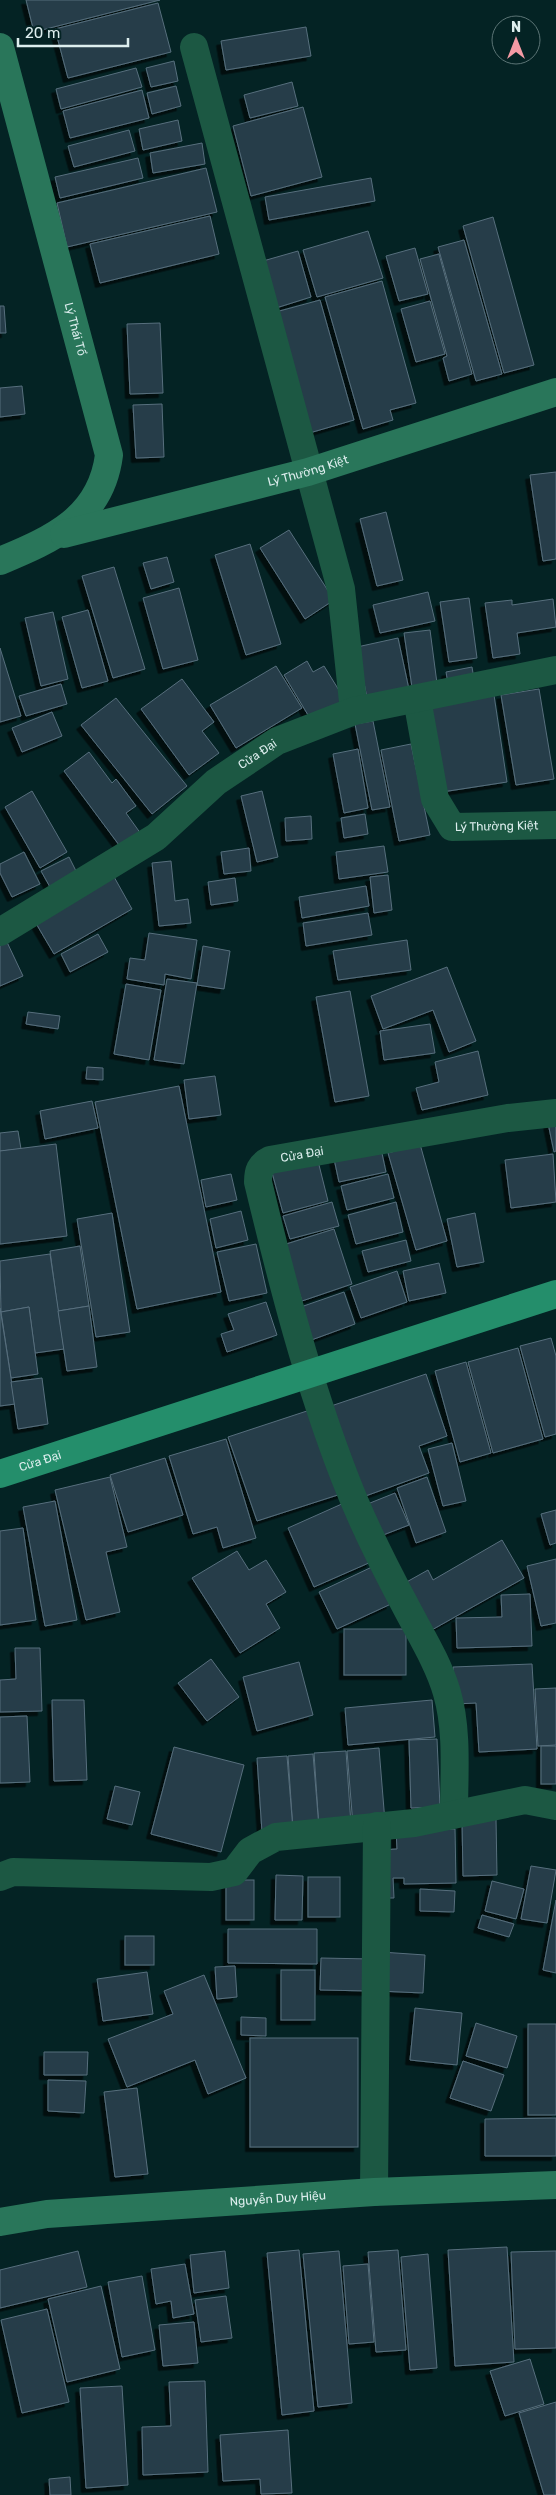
<svg xmlns="http://www.w3.org/2000/svg" width="556" height="2495" font-family="Rubik,sans-serif">
	<style>
		.building { fill: #263c49; stroke: #576f7d; filter: url(#shadow) }
		.lines { fill: none; stroke-linecap: round; stroke-linejoin: round }
		.street { stroke: #1c5843; stroke-width: 28 }
		.secondary { stroke: #29765a; stroke-width: 28 }
		.primary { stroke: #248e6b; stroke-width: 28 }
		.labels { text-anchor: middle; stroke-width: 4; stroke-linejoin: round; paint-order: stroke }
		.street-label { font-size: 12px; fill: #dee; stroke: #042324 }
	</style>
	<defs>
		<filter id="shadow"><feDropShadow dx="-4.5" dy="4.5" stdDeviation="0" flood-color="#0009"/></filter>
	</defs>
	<rect width="100%" height="100%" fill="#042324"/>
	<g class="building">
		<polygon points="26,0 160,0 34,32"/>
		<polygon points="158,3 171,52 68,78 55,29"/>
		<polygon points="306,27 311,56 226,70 221,41"/>
		<polygon points="174,61 178,81 151,87 146,68"/>
		<polygon points="136,68 142,87 61,109 56,89"/>
		<polygon points="292,82 298,106 250,118 244,95"/>
		<polygon points="176,86 181,106 152,114 147,93"/>
		<polygon points="142,90 149,118 70,138 63,111"/>
		<polygon points="303,107 322,177 251,196 233,126"/>
		<polygon points="178,120 182,141 143,150 139,129"/>
		<polygon points="129,130 135,151 74,167 68,146"/>
		<polygon points="202,143 205,164 153,173 150,153"/>
		<polygon points="138,158 143,178 60,198 55,177"/>
		<polygon points="206,168 217,212 67,247 57,203"/>
		<polygon points="371,178 375,201 269,220 265,197"/>
		<polygon points="210,216 219,254 100,283 90,244"/>
		<polygon points="493,217 534,365 504,373 463,226"/>
		<polygon points="368,231 383,278 317,297 303,250"/>
		<polygon points="464,240 502,374 476,381 438,247"/>
		<polygon points="415,248 428,294 399,301 386,256"/>
		<polygon points="298,251 311,297 276,308 263,261"/>
		<polygon points="439,254 472,374 449,381 443,358 447,356 420,259"/>
		<polygon points="382,281 416,403 390,410 393,420 363,429 325,297"/>
		<polygon points="320,300 354,420 306,434 272,313"/>
		<polygon points="430,301 445,354 416,362 401,309"/>
		<polygon points="0,306 4,306 6,333 0,333"/>
		<polygon points="160,323 163,393 130,394 127,324"/>
		<polygon points="22,386 25,414 0,417 0,388"/>
		<polygon points="162,404 164,457 136,458 133,405"/>
		<polygon points="556,472 556,559 543,561 530,475"/>
		<polygon points="386,512 403,580 377,586 360,519"/>
		<polygon points="289,530 334,600 305,619 260,548"/>
		<polygon points="250,544 281,644 246,655 215,555"/>
		<polygon points="167,557 174,582 151,589 143,563"/>
		<polygon points="114,567 145,669 113,678 82,576"/>
		<polygon points="179,588 198,660 163,669 143,598"/>
		<polygon points="428,592 435,621 380,633 373,605"/>
		<polygon points="469,598 477,658 449,662 440,602"/>
		<polygon points="553,599 556,627 517,633 520,654 493,658 485,603 512,600 512,605"/>
		<polygon points="88,610 108,681 82,688 62,617"/>
		<polygon points="53,612 68,679 41,686 25,618"/>
		<polygon points="430,630 438,691 413,694 404,633"/>
		<polygon points="398,638 410,694 368,703 357,647"/>
		<polygon points="0,648 21,716 0,722"/>
		<polygon points="307,661 313,672 324,666 345,700 311,720 284,675"/>
		<polygon points="276,666 302,708 236,748 210,705"/>
		<polygon points="472,667 475,685 449,689 446,672"/>
		<polygon points="182,679 214,722 202,731 219,753 189,775 141,709"/>
		<polygon points="61,684 67,704 26,716 19,696"/>
		<polygon points="539,689 554,779 516,785 501,695"/>
		<polygon points="494,695 507,782 442,792 429,705"/>
		<polygon points="116,698 187,786 152,814 81,725"/>
		<polygon points="52,712 62,736 22,752 12,728"/>
		<polygon points="373,721 390,807 372,810 355,724"/>
		<polygon points="411,744 430,835 399,841 381,750"/>
		<polygon points="358,749 368,808 344,813 333,754"/>
		<polygon points="89,752 112,783 116,779 136,806 126,813 141,834 122,849 64,771"/>
		<polygon points="32,791 67,852 40,868 5,807"/>
		<polygon points="262,791 278,857 257,862 241,796"/>
		<polygon points="365,814 368,834 344,838 341,818"/>
		<polygon points="311,816 312,839 286,841 285,818"/>
		<polygon points="384,846 388,872 339,879 336,852"/>
		<polygon points="249,848 251,871 224,874 221,852"/>
		<polygon points="24,852 40,884 12,897 0,873 0,864"/>
		<polygon points="69,857 77,873 50,887 41,871"/>
		<polygon points="171,861 175,901 188,899 191,923 159,926 152,863"/>
		<polygon points="113,875 132,909 54,954 34,920"/>
		<polygon points="388,875 392,910 374,913 370,877"/>
		<polygon points="235,878 238,901 211,905 208,882"/>
		<polygon points="366,886 369,906 302,918 299,897"/>
		<polygon points="368,913 372,935 306,946 303,923"/>
		<polygon points="149,933 197,940 191,979 165,974 164,985 127,979 130,958 145,960"/>
		<polygon points="98,934 108,952 70,972 61,954"/>
		<polygon points="6,940 23,976 0,986 0,942"/>
		<polygon points="407,940 411,970 338,980 333,951"/>
		<polygon points="203,946 230,951 224,989 197,985"/>
		<polygon points="447,967 476,1041 449,1052 433,1010 383,1029 371,996"/>
		<polygon points="167,979 197,983 184,1064 154,1060"/>
		<polygon points="126,984 161,990 149,1060 114,1054"/>
		<polygon points="350,991 369,1096 335,1102 316,997"/>
		<polygon points="28,1012 60,1016 58,1029 26,1024"/>
		<polygon points="430,1024 435,1053 384,1060 380,1031"/>
		<polygon points="478,1051 488,1095 422,1110 416,1088 439,1082 435,1062"/>
		<polygon points="87,1067 103,1068 103,1080 86,1079"/>
		<polygon points="215,1076 221,1115 189,1119 184,1080"/>
		<polygon points="179,1086 221,1292 137,1309 95,1102"/>
		<polygon points="92,1101 98,1128 45,1139 40,1111"/>
		<polygon points="556,1122 556,1151 554,1152 548,1123"/>
		<polygon points="18,1131 21,1149 0,1151 0,1133"/>
		<polygon points="56,1144 67,1236 0,1244 0,1151"/>
		<polygon points="380,1144 386,1172 339,1182 333,1154"/>
		<polygon points="420,1144 447,1241 416,1250 388,1153"/>
		<polygon points="316,1153 328,1201 283,1213 270,1165"/>
		<polygon points="553,1154 556,1202 511,1208 505,1160"/>
		<polygon points="231,1174 237,1200 206,1207 201,1180"/>
		<polygon points="388,1174 394,1198 347,1210 341,1186"/>
		<polygon points="332,1202 339,1226 290,1239 283,1216"/>
		<polygon points="396,1202 403,1232 356,1244 348,1215"/>
		<polygon points="241,1211 248,1240 216,1248 210,1219"/>
		<polygon points="112,1213 130,1332 96,1337 77,1219"/>
		<polygon points="475,1213 484,1262 457,1267 447,1219"/>
		<polygon points="334,1229 352,1284 302,1301 283,1245"/>
		<polygon points="406,1240 411,1261 368,1272 362,1251"/>
		<polygon points="256,1244 267,1293 229,1301 217,1252"/>
		<polygon points="80,1246 89,1306 58,1311 50,1251"/>
		<polygon points="50,1254 64,1349 35,1353 29,1307 1,1312 0,1261"/>
		<polygon points="439,1263 446,1293 409,1301 403,1271"/>
		<polygon points="397,1271 407,1302 361,1318 350,1287"/>
		<polygon points="344,1292 355,1324 306,1342 295,1309"/>
		<polygon points="266,1302 277,1335 227,1352 221,1334 234,1330 228,1314"/>
		<polygon points="89,1306 97,1367 67,1371 58,1311"/>
		<polygon points="29,1307 38,1374 11,1378 1,1312"/>
		<polygon points="0,1308 15,1404 0,1406"/>
		<polygon points="551,1338 556,1356 556,1434 545,1437 520,1346"/>
		<polygon points="518,1348 543,1439 493,1453 468,1362"/>
		<polygon points="466,1362 491,1453 460,1462 435,1371"/>
		<polygon points="426,1374 447,1436 419,1446 429,1473 360,1498 328,1407"/>
		<polygon points="42,1378 48,1424 18,1429 11,1382"/>
		<polygon points="316,1408 344,1493 257,1521 228,1437"/>
		<polygon points="226,1439 256,1538 223,1548 217,1527 193,1534 169,1456"/>
		<polygon points="452,1443 466,1501 443,1506 428,1449"/>
		<polygon points="165,1458 183,1515 128,1532 110,1475"/>
		<polygon points="110,1477 127,1547 106,1552 120,1612 86,1620 55,1490"/>
		<polygon points="427,1477 446,1532 416,1543 397,1488"/>
		<polygon points="395,1493 409,1525 378,1537 365,1505"/>
		<polygon points="55,1501 77,1620 45,1626 23,1507"/>
		<polygon points="344,1503 371,1562 314,1587 288,1528"/>
		<polygon points="556,1510 556,1543 550,1545 541,1514"/>
		<polygon points="23,1528 36,1620 0,1625 0,1531"/>
		<polygon points="502,1540 524,1578 430,1631 403,1584 428,1570 433,1580"/>
		<polygon points="237,1551 249,1570 266,1560 286,1592 266,1604 280,1628 240,1653 192,1578"/>
		<polygon points="556,1559 556,1623 541,1626 527,1566"/>
		<polygon points="374,1566 391,1604 337,1629 319,1592"/>
		<polygon points="530,1594 532,1646 457,1648 456,1618 502,1617 501,1595"/>
		<rect x="344" y="1629" width="62" height="46"/>
		<polygon points="15,1648 40,1648 42,1711 0,1712 0,1680 16,1679"/>
		<polygon points="211,1659 239,1697 207,1721 178,1683"/>
		<polygon points="299,1662 313,1715 257,1731 243,1677"/>
		<polygon points="532,1664 537,1749 479,1752 476,1703 455,1704 453,1667"/>
		<polygon points="556,1688 556,1745 538,1746 535,1689"/>
		<polygon points="52,1700 84,1700 87,1780 54,1781"/>
		<polygon points="432,1700 435,1737 348,1745 345,1708"/>
		<polygon points="27,1716 30,1782 0,1783 0,1717"/>
		<polygon points="437,1739 440,1807 411,1808 409,1740"/>
		<rect x="541" y="1746" width="15" height="38"/>
		<polygon points="174,1747 244,1765 221,1852 151,1834"/>
		<polygon points="379,1748 385,1822 353,1825 347,1751"/>
		<polygon points="346,1751 351,1825 319,1828 314,1753"/>
		<polygon points="313,1754 319,1828 293,1830 288,1756"/>
		<polygon points="287,1756 293,1830 262,1832 257,1758"/>
		<polygon points="115,1786 140,1792 132,1825 107,1819"/>
		<polygon points="462,1819 496,1819 497,1875 463,1876"/>
		<polygon points="455,1829 456,1883 404,1884 404,1878 393,1878 394,1898 380,1898 380,1850 397,1849 396,1830"/>
		<polygon points="531,1866 556,1870 547,1923 521,1919"/>
		<polygon points="276,1875 303,1876 302,1920 275,1920"/>
		<rect x="308" y="1877" width="32" height="40"/>
		<rect x="226" y="1880" width="28" height="40"/>
		<polygon points="492,1881 524,1889 516,1919 485,1911"/>
		<polygon points="420,1889 455,1891 454,1912 420,1911"/>
		<polygon points="556,1900 556,1973 543,1970"/>
		<polygon points="482,1915 514,1924 509,1937 478,1928"/>
		<polygon points="228,1929 317,1929 317,1964 228,1963"/>
		<rect x="125" y="1936" width="29" height="29"/>
		<polygon points="381,1952 425,1955 423,1993 378,1991"/>
		<polygon points="321,1958 371,1959 371,1991 320,1990"/>
		<polygon points="235,1966 237,1997 217,1999 215,1967"/>
		<rect x="281" y="1970" width="34" height="50"/>
		<polygon points="147,1972 153,2014 103,2021 97,1979"/>
		<polygon points="204,1975 246,2078 208,2094 195,2060 127,2087 108,2039 173,2014 164,1991"/>
		<polygon points="415,2008 462,2013 457,2065 410,2060"/>
		<polygon points="241,2017 266,2018 266,2036 241,2035"/>
		<polygon points="476,2023 517,2036 507,2068 466,2056"/>
		<rect x="528" y="2024" width="28" height="91"/>
		<rect x="250" y="2038" width="108" height="109"/>
		<polygon points="44,2052 88,2052 87,2075 44,2075"/>
		<polygon points="463,2061 504,2075 491,2111 450,2098"/>
		<polygon points="48,2080 86,2081 84,2113 48,2111"/>
		<polygon points="137,2088 148,2174 115,2177 104,2092"/>
		<polygon points="556,2118 556,2156 485,2156 485,2119"/>
		<polygon points="507,2247 514,2362 455,2366 448,2250"/>
		<polygon points="299,2250 314,2411 282,2415 267,2253"/>
		<polygon points="398,2250 406,2350 376,2352 368,2252"/>
		<polygon points="78,2251 87,2287 0,2308 0,2270"/>
		<polygon points="225,2251 229,2288 194,2293 190,2255"/>
		<polygon points="339,2251 352,2403 318,2407 303,2254"/>
		<polygon points="556,2251 556,2348 515,2349 511,2252"/>
		<polygon points="428,2254 437,2368 410,2370 401,2257"/>
		<polygon points="185,2264 194,2314 173,2318 171,2301 156,2304 151,2269"/>
		<polygon points="368,2264 374,2342 349,2344 343,2266"/>
		<polygon points="142,2276 155,2350 122,2357 108,2282"/>
		<polygon points="101,2286 120,2369 67,2382 48,2299"/>
		<polygon points="226,2296 232,2338 201,2342 195,2300"/>
		<polygon points="47,2309 69,2402 22,2413 1,2320"/>
		<polygon points="194,2322 198,2363 163,2366 159,2325"/>
		<polygon points="530,2359 544,2404 505,2416 490,2371"/>
		<polygon points="205,2381 208,2472 143,2475 142,2427 171,2426 169,2382"/>
		<polygon points="122,2386 128,2485 86,2488 80,2388"/>
		<polygon points="556,2402 556,2495 544,2495 519,2413"/>
		<polygon points="288,2430 292,2493 261,2494 260,2479 223,2481 220,2435"/>
		<polygon points="70,2477 71,2495 50,2495 49,2479"/>
	</g>
	<g class="lines">
		<g class="street">
			<polyline points="194,47 341,589 354,711"/>
			<path id="s1" d="M417,699L435,799L452,827L556,825"/>
			<path id="s2" d="M0,932L156,837L216,782L277,741L354,711L556,670"/>
			<path id="s3" d="M454,1814C454,1775 458,1731 447,1693C438,1662 420,1634 405,1605C383,1564 362,1522 345,1478C308,1383 282,1282 258,1182C258,1171 260,1165 270,1160L508,1118L556,1113"/>
			<polyline points="0,1877 13,1872 211,1877 234,1872 250,1851 276,1837 414,1823 525,1800 556,1806"/>
			<polyline points="374,2192 377,1826"/>
		</g>
		<g class="secondary">
			<path id="s4" d="M0,47L109,455C101,518 53,539 0,561"/>
			<path id="s5" d="M64,534L308,472L556,392"/>
			<path id="s6" d="M0,2222L47,2214L374,2192L556,2185"/>
		</g>
		<path class="primary" id="s7" d="M0,1474L556,1294"/>
	</g>
	<g class="labels">
		<g class="street-label">
			<text dy="4" stroke="none"><textPath href="#s4" startOffset="292">Lý Thái Tổ</textPath></text>
			<text dy="4" stroke="none"><textPath href="#s5" startOffset="252">Lý Thường Kiệt</textPath></text>
			<text dy="4" stroke="none"><textPath href="#s2" startOffset="314">Cửa Đại</textPath></text>
			<text dy="4" stroke="none"><textPath href="#s1" startOffset="179">Lý Thường Kiệt</textPath></text>
			<text dy="4" stroke="none"><textPath href="#s3" startOffset="728">Cửa Đại</textPath></text>
			<text dy="4" stroke="none"><textPath href="#s7" startOffset="42">Cửa Đại</textPath></text>
			<text dy="4" stroke="none"><textPath href="#s6" startOffset="279">Nguyễn Duy Hiệu</textPath></text>
		</g>
	</g>
	<g transform="translate(516 40)"><circle r="24" fill="#042324" stroke="#5b7475"/>
	<path d="M0-4L9 19L0 12L-9 19Z" fill="#f49aa4"/>
	<text y="-8" font-size="14" font-weight="bold" text-anchor="middle" fill="#ddeeee">N</text>
	</g>
	<path d="M18 38v8h110v-8" fill="none" stroke="#ddeeee" stroke-width="2.5"/>
	<text x="25" y="38" font-size="15" fill="#ddeeee" stroke="#042324" stroke-width="4" paint-order="stroke">20 m</text>
</svg>
